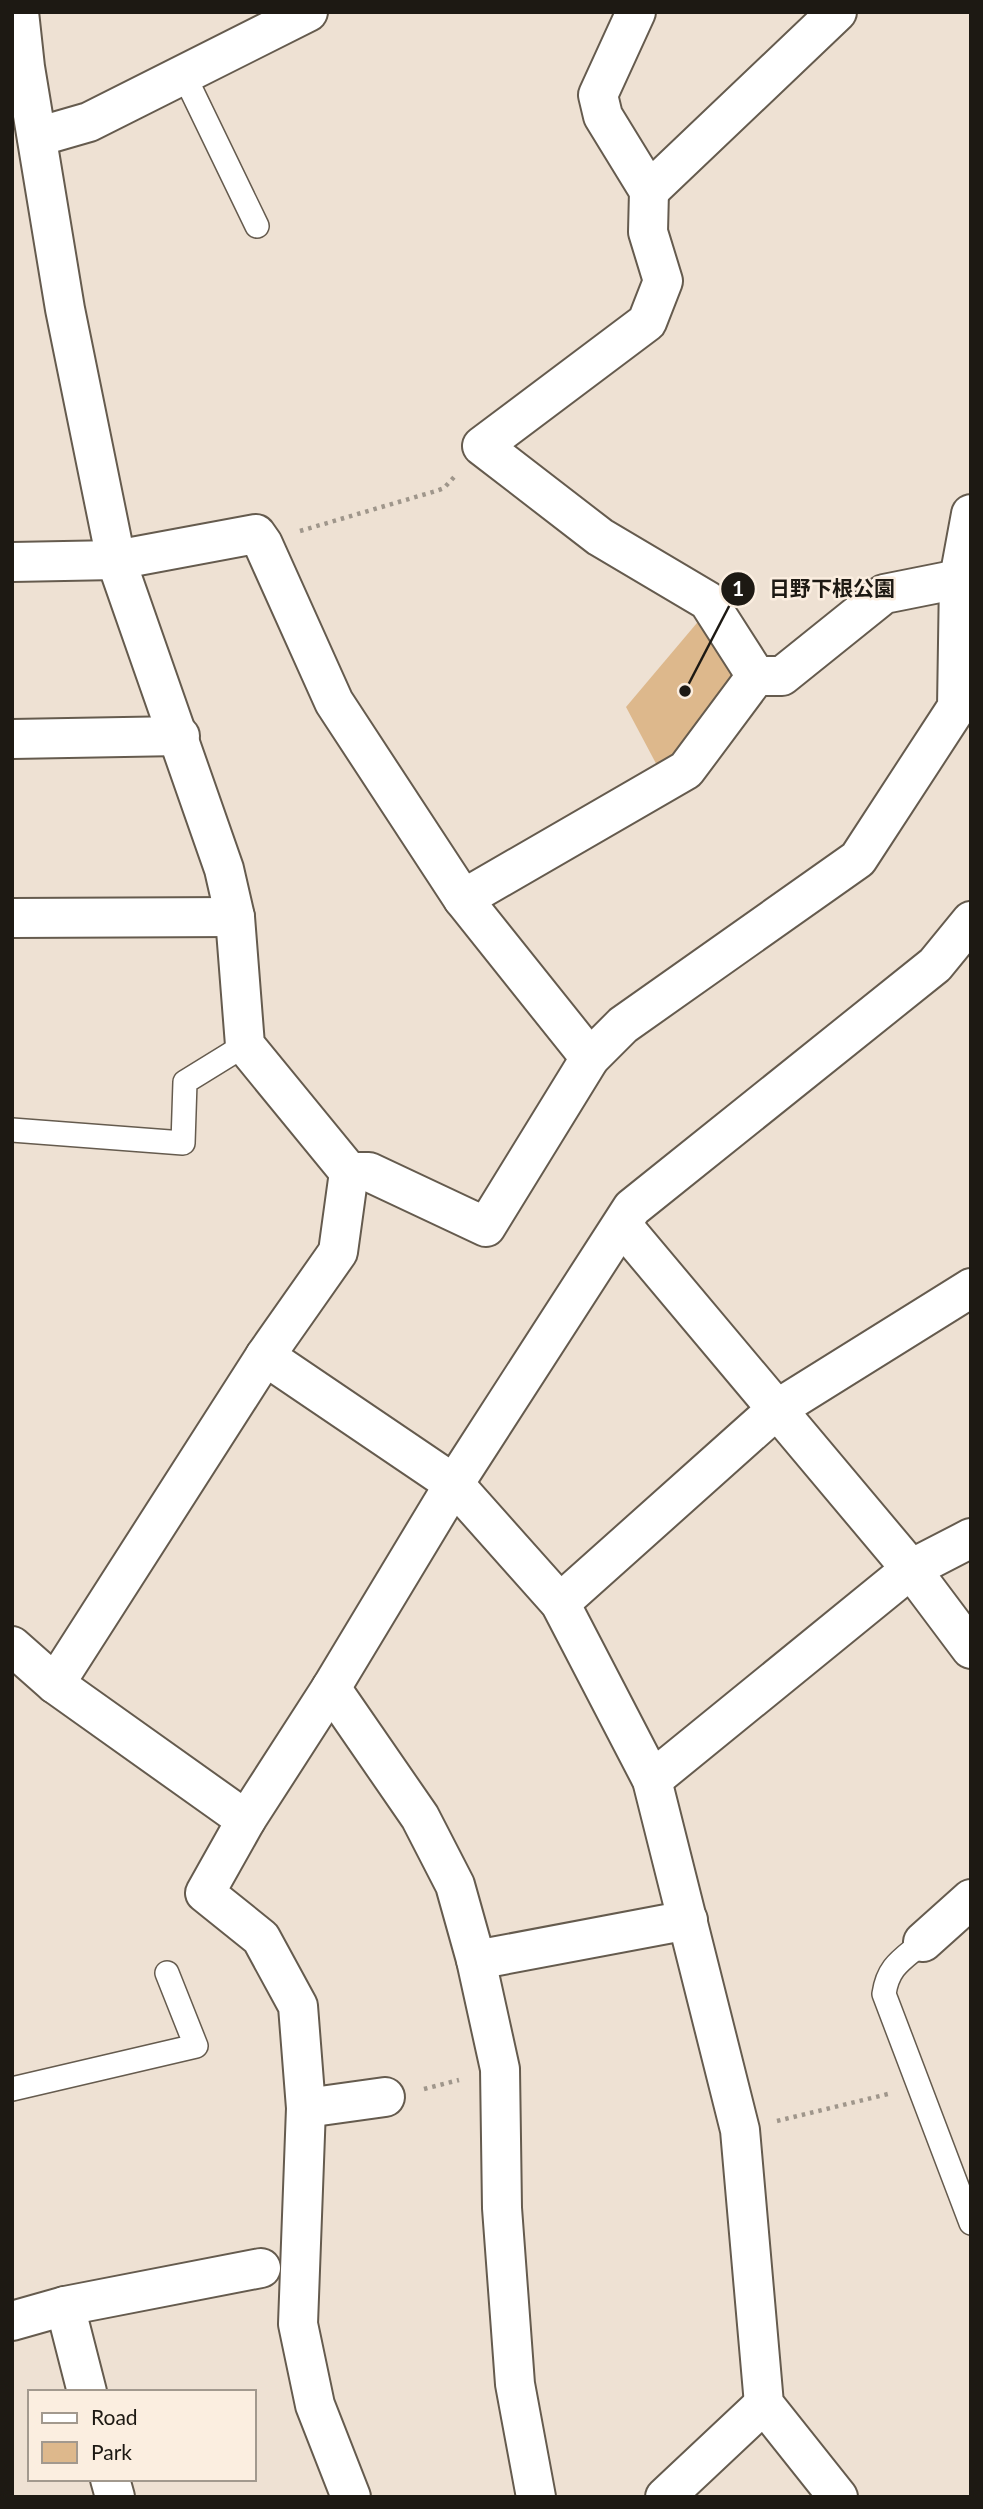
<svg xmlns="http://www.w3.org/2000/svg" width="983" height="2509" font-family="Lato,'Noto Sans JP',sans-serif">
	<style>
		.green { fill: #ddb88c }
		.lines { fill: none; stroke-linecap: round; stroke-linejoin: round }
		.service-casing { stroke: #655b4e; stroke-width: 26 }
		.minor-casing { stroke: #655b4e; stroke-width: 42 }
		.path { stroke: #9f968b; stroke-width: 4.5; stroke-dasharray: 3.5 5; stroke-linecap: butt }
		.service { stroke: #fff; stroke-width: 23 }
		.minor { stroke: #fff; stroke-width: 38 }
		.leader { fill: none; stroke: #1d1913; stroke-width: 2.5 }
		.callout-dot { fill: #1d1913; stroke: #fbeee0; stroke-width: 2.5 }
		.mark-label { font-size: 21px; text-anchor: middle; font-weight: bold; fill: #fff }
		.callout-label { font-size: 21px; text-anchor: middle; font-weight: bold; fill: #1d1913; stroke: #fbeee0; stroke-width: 5; stroke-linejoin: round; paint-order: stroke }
	</style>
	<rect width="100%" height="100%" fill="#eee1d3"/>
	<polygon class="green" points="702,617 743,676 660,771 626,707"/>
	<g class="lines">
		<defs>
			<g id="service">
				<polyline points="184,75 257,226"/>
				<polyline points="12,1130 183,1143 185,1082 245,1045"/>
				<path d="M923,1942C902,1960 888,1966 884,1994L971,2223"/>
				<polyline points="12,2089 196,2046 167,1973"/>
			</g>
			<g id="minor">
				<polyline points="19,12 25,67 65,309 116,560 224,869 235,917 245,1045 349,1172 338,1252 265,1356 55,1684"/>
				<polyline points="636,12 598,95 603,116 649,191 648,232 663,281 647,322 482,446 600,537 708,601 756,676 782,676 884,594 959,579"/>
				<polyline points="37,137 89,122 308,12"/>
				<polyline points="649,191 837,12"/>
				<polyline points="12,562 116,560 256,534 263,544 334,702 463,899 590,1058"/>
				<polyline points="12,739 180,736"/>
				<polyline points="463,899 686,770 756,676"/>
				<polyline points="12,918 235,917"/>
				<polyline points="349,1172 369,1172 486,1227 590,1058 623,1025 858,859 957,707 959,579 971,514"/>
				<polyline points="622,1225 911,1569 971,1649"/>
				<polyline points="265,1356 454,1484 560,1603 652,1780 740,2130 764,2404 838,2497"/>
				<polyline points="560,1603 777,1409 971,1288"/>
				<polyline points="12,1646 55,1684 246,1820"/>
				<polyline points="331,1688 420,1817 455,1885 476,1960 500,2069 502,2208 515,2384 536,2497"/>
				<polyline points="652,1780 911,1569 971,1538"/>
				<polyline points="923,1942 971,1899"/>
				<polyline points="476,1960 688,1920"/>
				<polyline points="306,2108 385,2097"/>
				<polyline points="65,2306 87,2392"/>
				<polyline points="12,2321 65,2306 261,2268"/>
				<polyline points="110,2479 115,2497"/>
				<polyline points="351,2497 315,2405 298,2324 306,2108 298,2006 261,1938 205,1893 246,1820 331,1688 454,1484 632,1208 935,965 971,921"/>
				<polyline points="665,2497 764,2404"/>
			</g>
		</defs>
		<use href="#service" class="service-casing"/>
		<use href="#minor" class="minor-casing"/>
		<g class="path">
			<polyline points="300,531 436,491 444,488 455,476"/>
			<polyline points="424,2089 459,2080"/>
			<polyline points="777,2121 888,2094"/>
		</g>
		<use href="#service" class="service"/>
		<use href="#minor" class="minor"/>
	</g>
	<path class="leader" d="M685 691L738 589"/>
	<g class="callout-dot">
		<circle cx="685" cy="691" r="7"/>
		<circle cx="738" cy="589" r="18"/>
	</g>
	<g class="mark-label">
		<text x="738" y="596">1</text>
	</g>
	<g class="callout-label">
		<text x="832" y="596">日野下根公園</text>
	</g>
	<rect width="983" height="2509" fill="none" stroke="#1d1913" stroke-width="28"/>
	<rect x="28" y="2390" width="228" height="91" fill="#fbeee0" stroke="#a2998e" stroke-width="2"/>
	<rect x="42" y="2413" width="35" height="10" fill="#ffffff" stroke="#a2998e" stroke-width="2"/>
	<text x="91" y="2425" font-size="21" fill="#1d1913">Road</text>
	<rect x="42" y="2442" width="35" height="21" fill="#ddb88c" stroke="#a2998e" stroke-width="2"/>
	<text x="91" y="2460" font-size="21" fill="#1d1913">Park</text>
</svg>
